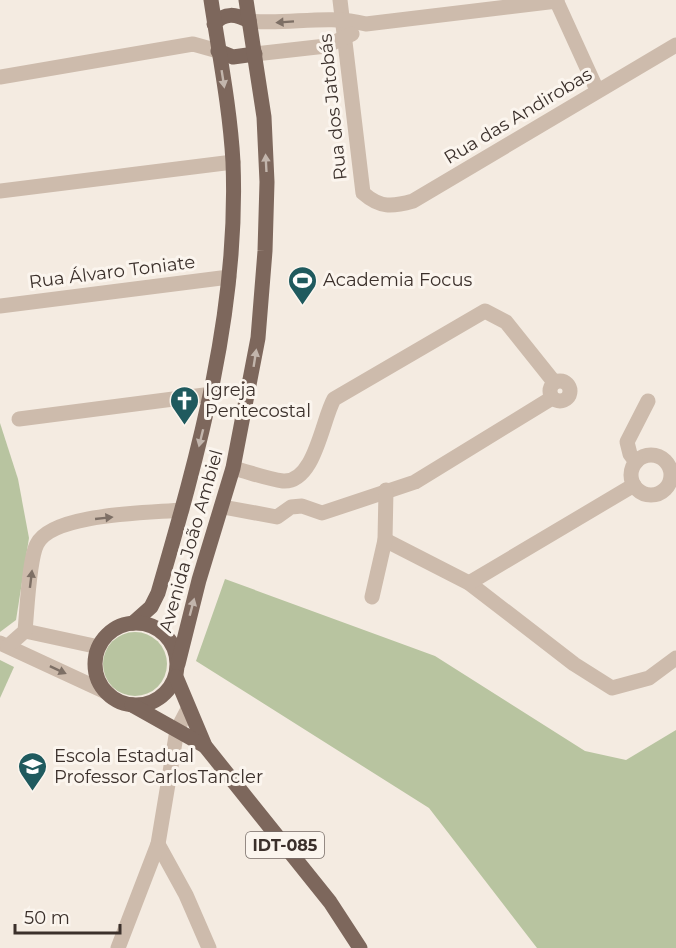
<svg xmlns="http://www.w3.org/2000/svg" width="676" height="948" font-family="Montserrat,sans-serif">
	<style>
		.green { fill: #b8c4a0 }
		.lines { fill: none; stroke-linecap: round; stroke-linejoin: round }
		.street { stroke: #cdbbac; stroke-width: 15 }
		.primary { stroke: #7d675c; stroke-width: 15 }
		.oneway { fill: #7d6f65 }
		.oneway2 { fill: #c2b5ac }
		.labels { text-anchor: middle; stroke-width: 6; stroke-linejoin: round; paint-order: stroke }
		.shield { fill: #fbf5ee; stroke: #756b66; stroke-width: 1.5 }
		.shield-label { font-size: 16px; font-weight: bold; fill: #3b302b }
		.street-label { font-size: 18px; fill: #3b302b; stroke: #fbf5ee }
		.poi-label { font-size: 18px; fill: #3b302b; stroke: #fbf5ee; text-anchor: start }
	</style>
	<rect width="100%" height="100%" fill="#f4ebe1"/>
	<g class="green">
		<polygon points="0,423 18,479 29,538 16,620 0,632"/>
		<polygon points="225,579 435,656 585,751 626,760 676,730 676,948 537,948 429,808 196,661"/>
		<circle cx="135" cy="664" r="32"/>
		<polygon points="0,660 14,667 0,698"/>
	</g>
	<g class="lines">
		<g class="street">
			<path d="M340,0L363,193C380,208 392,207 413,201L676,45"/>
			<polyline points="556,0 597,90"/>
			<path d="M249,21C289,25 327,14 366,24L557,1"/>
			<polyline points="255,54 326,46 352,34"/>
			<polyline points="0,77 193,44 218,51"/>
			<polyline points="0,191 233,162"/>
			<polyline points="0,306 229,277"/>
			<circle cx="560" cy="391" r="10"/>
			<polyline points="19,419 212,394"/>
			<circle cx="651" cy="475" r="20"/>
			<polyline points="636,462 630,454 627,442 648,401"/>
			<path d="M233,468C249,472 267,479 283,481C315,483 322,420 334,399L485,311L506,322L554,382"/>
			<polyline points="223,507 277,517 291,507 302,506 322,513 415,482 552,398"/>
			<polyline points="385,540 469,583 574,664 612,688 649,678 676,658"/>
			<polyline points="469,583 634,485"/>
			<polyline points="372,597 385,540 386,490"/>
			<polyline points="25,631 99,647"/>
			<polyline points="0,643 108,693"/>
			<path d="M8,646L25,631C27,611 29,559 37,544C52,513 150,513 182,510"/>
			<polyline points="158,844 186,895 209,948"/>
			<polyline points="118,948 158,844 177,730 188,709"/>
		</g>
		<g class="primary">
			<path d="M214,24C225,12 236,14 249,21"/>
			<polyline points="218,51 233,57 255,54"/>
			<path d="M133,623L151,607L158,593C199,452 239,310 233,162C230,108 219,53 211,0"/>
			<circle cx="136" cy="664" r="41"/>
			<polyline points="178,664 199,580 233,468 258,338 265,251 267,182 264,117 246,0"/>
			<polyline points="176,677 205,746 330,902 360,948"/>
			<polyline points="132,705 205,746"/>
		</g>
	</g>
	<defs><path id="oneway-solid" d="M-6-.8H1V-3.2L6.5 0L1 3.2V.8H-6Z" transform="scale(1.5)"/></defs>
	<g class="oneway">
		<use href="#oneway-solid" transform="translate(285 22) rotate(176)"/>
		<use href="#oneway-solid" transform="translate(104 518) rotate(-6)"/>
		<use href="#oneway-solid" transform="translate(31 579) rotate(-83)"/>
		<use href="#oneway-solid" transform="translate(58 670) rotate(25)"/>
	</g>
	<g class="oneway2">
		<use href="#oneway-solid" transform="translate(223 79) rotate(81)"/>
		<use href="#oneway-solid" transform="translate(266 163) rotate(-93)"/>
		<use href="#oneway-solid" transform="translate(255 358) rotate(-81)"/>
		<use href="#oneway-solid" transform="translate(201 438) rotate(104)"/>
		<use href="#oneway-solid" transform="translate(192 607) rotate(-75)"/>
	</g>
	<defs>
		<symbol id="stadium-pin" viewBox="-11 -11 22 30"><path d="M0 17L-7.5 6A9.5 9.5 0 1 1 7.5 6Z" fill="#1f5a5e" stroke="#fbf5ee"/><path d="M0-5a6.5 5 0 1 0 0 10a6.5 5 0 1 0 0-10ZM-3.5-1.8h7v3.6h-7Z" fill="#fff"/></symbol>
		<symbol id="church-pin" viewBox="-11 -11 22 30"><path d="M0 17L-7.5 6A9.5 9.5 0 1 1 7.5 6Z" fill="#1f5a5e" stroke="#fbf5ee"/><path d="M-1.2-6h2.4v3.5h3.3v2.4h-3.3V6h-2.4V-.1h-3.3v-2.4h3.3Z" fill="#fff"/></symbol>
		<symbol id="school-pin" viewBox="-11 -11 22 30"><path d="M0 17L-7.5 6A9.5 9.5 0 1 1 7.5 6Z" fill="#1f5a5e" stroke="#fbf5ee"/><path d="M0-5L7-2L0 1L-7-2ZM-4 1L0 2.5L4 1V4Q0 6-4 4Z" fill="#fff"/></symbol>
	</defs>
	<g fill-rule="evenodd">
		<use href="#stadium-pin" x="286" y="264" width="33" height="45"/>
		<use href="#church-pin" x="168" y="384" width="33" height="45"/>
		<use href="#school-pin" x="16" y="750" width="33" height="45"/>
	</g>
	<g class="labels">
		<rect class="shield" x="246" y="832" width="78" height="26" rx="4.5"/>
		<g class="shield-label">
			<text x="285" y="851">IDT-085</text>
		</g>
		<g class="street-label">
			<text transform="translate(333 107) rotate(-96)" y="6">Rua dos Jatobás</text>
			<text transform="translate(518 116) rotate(-31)" y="6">Rua das Andirobas</text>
			<text transform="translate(112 272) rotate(-7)" y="6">Rua Álvaro Toniate</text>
			<text transform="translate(191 541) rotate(-74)" y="6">Avenida João Ambiel</text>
		</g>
		<g class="poi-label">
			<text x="323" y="286">Academia Focus</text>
			<text x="205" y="396">Igreja<tspan x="205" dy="21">Pentecostal</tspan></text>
			<text x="54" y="762">Escola Estadual<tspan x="54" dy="21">Professor CarlosTancler</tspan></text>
		</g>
	</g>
	<path d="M15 924v9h105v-9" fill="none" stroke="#3b302b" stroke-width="3"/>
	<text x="24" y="924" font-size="18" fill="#3b302b" stroke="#fbf5ee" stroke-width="4.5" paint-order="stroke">50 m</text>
</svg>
